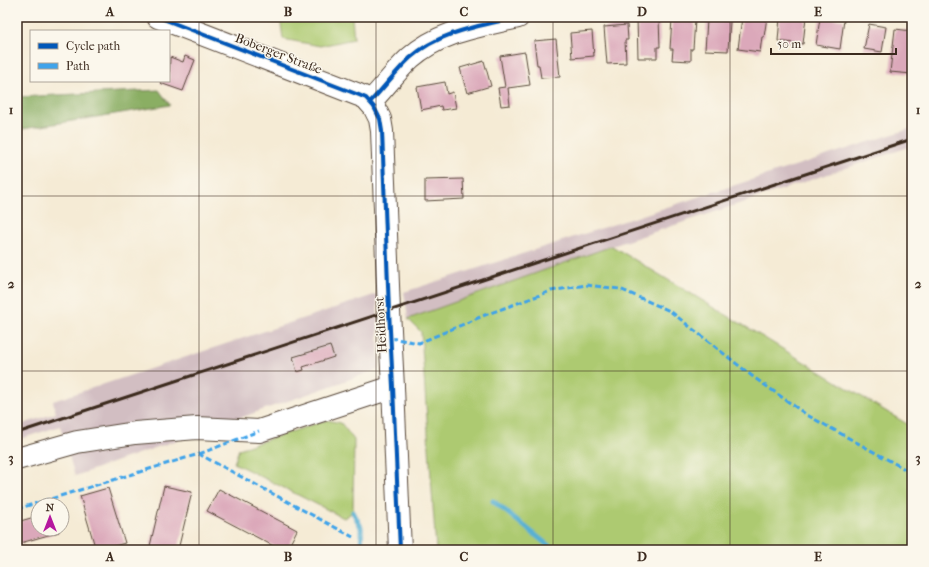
<svg xmlns="http://www.w3.org/2000/svg" width="929" height="567" font-family="'IM FELL French Canon',serif">
	<style>
		.industrial { fill: #d2bec2 }
		.green { fill: #adca71; stroke: #747a48 }
		.forest { fill: #8aae63; stroke: #626c40 }
		.lines { fill: none; stroke-linecap: round; stroke-linejoin: round }
		.stream { stroke: #56b0d4; stroke-width: 5 }
		.building { fill: #dba8ba }
		.minor-casing { stroke: #574739; stroke-width: 24 }
		.minor { stroke: #fff; stroke-width: 22 }
		.rail { stroke: #3b2a1e; stroke-width: 3 }
		.quiet { stroke: #3fa3ea; stroke-width: 3; stroke-dasharray: 6 3; stroke-linecap: butt }
		.cycleway-casing { stroke: #fbf7ec; stroke-width: 6 }
		.cycleway { stroke: #0057b8; stroke-width: 4 }
		.grid { fill: none; stroke: #3b2a1e; stroke-width: 1; stroke-opacity: 0.55 }
		.labels { text-anchor: middle; stroke-width: 3; stroke-linejoin: round; paint-order: stroke }
		.street-label { font-size: 13px; fill: #3b2a1e; stroke: #fbf7ec }
		.neatline { fill: none; stroke: #3b2a1e; stroke-width: 1.5 }
		.grid-label { font-size: 13px; text-anchor: middle; font-weight: bold; fill: #3b2a1e }
	</style>
	<rect width="100%" height="100%" fill="#fbf7ec"/>
	<filter id="ink" filterUnits="userSpaceOnUse"><feTurbulence type="fractalNoise" baseFrequency=".025" numOctaves="2"/><feDisplacementMap in="SourceGraphic" scale="8" xChannelSelector="R" yChannelSelector="G"/><feConvolveMatrix kernelMatrix="1 2 1 2 8 2 1 2 1" color-interpolation-filters="sRGB"/></filter>
	<filter id="wash" filterUnits="userSpaceOnUse"><feTurbulence type="fractalNoise" baseFrequency=".012" numOctaves="4" result="noise"/><feDisplacementMap in="SourceGraphic" scale="16" xChannelSelector="R" yChannelSelector="G"/><feGaussianBlur stdDeviation="0.9" result="paint"/><feColorMatrix in="noise" values="0 0 0 0 0 0 0 0 0 0 0 0 0 0 0 0 0 1.4 0 .05"/><feComposite in="paint" operator="in"/></filter>
	<g filter="url(#wash)">
		<rect width="100%" height="100%" fill="#f5ebd5"/>
		<g class="industrial">
			<polygon points="912,128 912,146 612,246 408,319 404,292"/>
			<polygon points="377,294 379,369 75,476 60,426 17,440 17,426 56,413 53,401"/>
		</g>
		<g class="green">
			<polygon points="280,17 352,17 354,39 320,46 283,39"/>
			<polygon points="612,246 912,427 912,550 436,550 421,332 408,319"/>
			<polygon points="327,420 341,423 354,440 353,512 344,518 234,463 239,449"/>
		</g>
		<polygon class="forest" points="159,90 170,105 17,130 17,97"/>
		<g class="lines">
			<g class="stream">
				<polyline points="493,501 554,550"/>
				<polyline points="353,512 361,527 362,550"/>
			</g>
		</g>
		<g id="blocks">
			<g class="building">
				<polygon points="742,17 767,17 764,37 762,37 760,52 738,49"/>
				<polygon points="780,17 806,17 803,44 778,41"/>
				<polygon points="637,18 659,18 660,47 657,47 657,58 638,58"/>
				<polygon points="820,18 844,20 840,49 816,45"/>
				<polygon points="672,19 695,20 693,49 691,49 691,61 672,60 673,49 670,49"/>
				<polygon points="707,20 730,21 728,51 705,50"/>
				<polygon points="869,24 886,27 882,52 864,49"/>
				<polygon points="627,25 628,40 625,40 626,63 607,64 604,27"/>
				<polygon points="895,29 912,31 912,74 890,72"/>
				<polygon points="592,31 594,56 572,58 570,33"/>
				<polygon points="556,39 560,77 541,78 539,65 537,65 534,41"/>
				<polygon points="525,52 530,85 508,88 510,105 501,106 498,88 505,87 500,56"/>
				<polygon points="185,56 195,60 183,91 160,83 161,81 169,81 170,57 183,62"/>
				<polygon points="484,61 491,86 467,93 460,68"/>
				<polygon points="445,82 447,94 453,92 456,108 442,110 441,106 421,110 417,87"/>
				<polygon points="463,179 464,199 425,201 425,180"/>
				<polygon points="330,346 334,357 303,367 304,370 297,372 293,357"/>
				<polygon points="164,486 192,492 178,550 165,550 150,546"/>
				<polygon points="108,488 125,543 100,550 96,550 80,496"/>
				<polygon points="219,489 297,530 287,550 281,550 207,511"/>
				<polygon points="38,516 38,529 58,529 59,532 17,544 17,522"/>
			</g>
		</g>
	</g>
	<g filter="url(#ink)">
		<use href="#blocks" fill-opacity="0" stroke="#574739" stroke-width="1"/>
		<g class="lines">
			<defs>
				<g id="minor">
					<polyline points="158,17 359,95 366,98 374,107 380,119 382,131 389,311 393,387 400,550"/>
					<path d="M370,102C384,88 395,72 410,58C440,31 480,26 518,17"/>
					<polyline points="17,459 77,442 135,433 197,428 259,431 393,387"/>
				</g>
			</defs>
			<use href="#minor" class="minor-casing"/>
			<use href="#minor" class="minor"/>
			<polyline class="rail" points="17,433 912,139"/>
			<g class="quiet">
				<polyline points="390,338 419,343 485,315 551,291 586,285 620,289 670,311 752,376 807,415 912,473"/>
				<polyline points="199,454 259,431"/>
				<polyline points="17,509 199,454 353,537"/>
			</g>
			<defs>
				<g id="cycleway">
					<polyline points="158,17 359,95 366,98 374,107 380,119 382,131 389,311 393,387 400,550"/>
					<path d="M370,102C384,88 395,72 410,58C440,31 480,26 518,17"/>
				</g>
			</defs>
			<use href="#cycleway" class="cycleway-casing"/>
			<use href="#cycleway" class="cycleway"/>
		</g>
	</g>
	<path class="grid" d="M199,17V550M376,17V550M553,17V550M730,17V550M17,196H912M17,371H912"/>
	<g class="labels">
		<g class="street-label">
			<text transform="translate(279 53) rotate(21)" y="5">Boberger Straße</text>
			<text transform="translate(380 325) rotate(-93)" y="5">Heidhorst</text>
		</g>
	</g>
	<rect width="929" height="567" fill="none" stroke="#fbf7ec" stroke-width="44"/>
	<rect x="30" y="30" width="140" height="52" fill="#fbf7ec" stroke="#aea59a"/>
	<rect x="38" y="43" width="20" height="6" fill="#0057b8" stroke="#aea59a"/>
	<text x="66" y="50" font-size="12" fill="#3b2a1e">Cycle path</text>
	<rect x="38" y="63" width="20" height="6" fill="#3fa3ea" stroke="#aea59a"/>
	<text x="66" y="70" font-size="12" fill="#3b2a1e">Path</text>
	<g transform="translate(50 517)"><circle r="19" fill="#fbf7ec" stroke="#aea59a"/>
	<path d="M0-3L7 15L0 10L-7 15Z" fill="#b5179e"/>
	<text y="-6" font-size="11" font-weight="bold" text-anchor="middle" fill="#3b2a1e">N</text>
	</g>
	<path d="M771 48v6h125v-6" fill="none" stroke="#3b2a1e" stroke-width="2"/>
	<text x="777" y="48" font-size="12" fill="#3b2a1e" stroke="#fbf7ec" stroke-width="3" paint-order="stroke">50 m</text>
	<rect x="22" y="22" width="885" height="523" class="neatline"/>
	<g class="grid-label">
		<text x="110" y="16">A</text>
		<text x="288" y="16">B</text>
		<text x="464" y="16">C</text>
		<text x="642" y="16">D</text>
		<text x="818" y="16">E</text>
		<text x="11" y="114">1</text>
		<text x="918" y="114">1</text>
		<text x="11" y="288">2</text>
		<text x="918" y="288">2</text>
		<text x="11" y="462">3</text>
		<text x="918" y="462">3</text>
		<text x="110" y="561">A</text>
		<text x="288" y="561">B</text>
		<text x="464" y="561">C</text>
		<text x="642" y="561">D</text>
		<text x="818" y="561">E</text>
	</g>
</svg>
